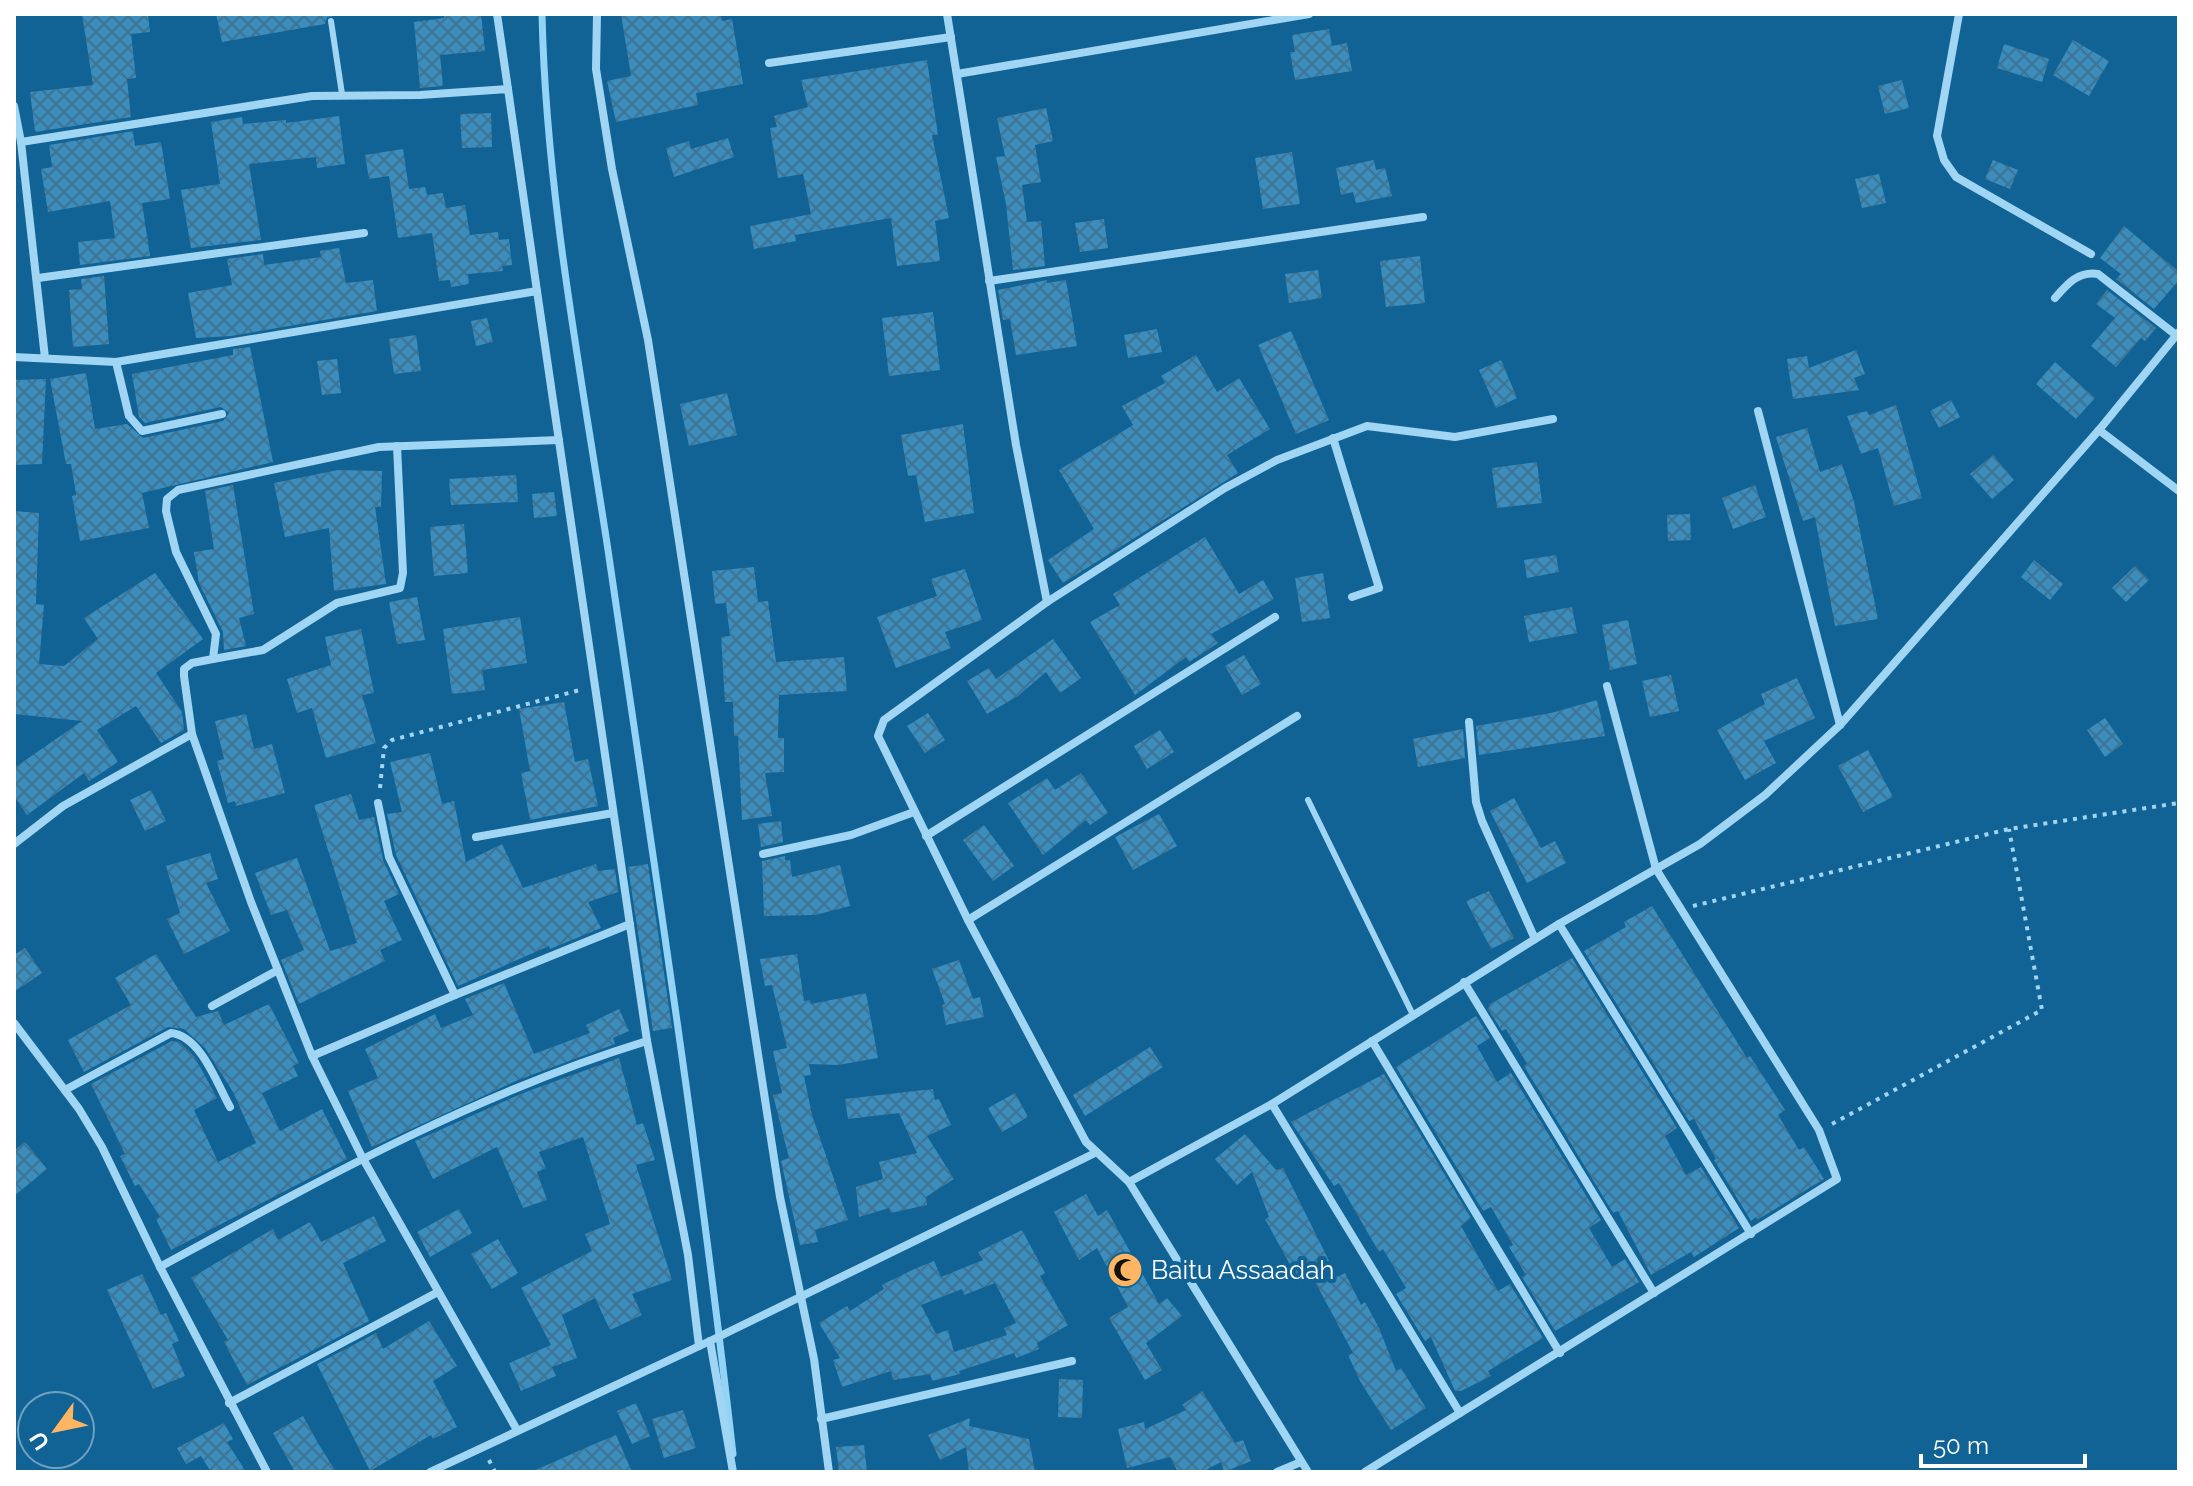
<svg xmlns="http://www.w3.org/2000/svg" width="2193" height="1486" font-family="Raleway,sans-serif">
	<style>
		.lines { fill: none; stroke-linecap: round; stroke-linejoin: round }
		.stream { stroke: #92d3f6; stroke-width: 7 }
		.building { fill: url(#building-cross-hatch); fill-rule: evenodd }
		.path { stroke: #a0d5f3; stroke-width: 4; stroke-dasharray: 4 6; stroke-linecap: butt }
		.lane { stroke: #a0d5f3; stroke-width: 6 }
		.street { stroke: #a0d5f3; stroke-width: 8 }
		.labels { text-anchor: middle; stroke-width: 8; stroke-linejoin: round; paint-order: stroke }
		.poi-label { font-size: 26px; fill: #fff; stroke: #116395; text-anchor: start }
	</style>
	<defs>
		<pattern id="building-cross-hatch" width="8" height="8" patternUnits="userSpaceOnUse" patternTransform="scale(2)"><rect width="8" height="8" fill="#3a8dbd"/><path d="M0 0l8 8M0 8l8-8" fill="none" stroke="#417390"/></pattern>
	</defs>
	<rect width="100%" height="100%" fill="#116395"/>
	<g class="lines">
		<path class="stream" d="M542,14C546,193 581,373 608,550C652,851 699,1152 733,1454"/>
	</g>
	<g class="building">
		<polygon points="82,14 148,14 150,32 131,34 136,78 127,79 131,117 35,132 30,92 93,85"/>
		<polygon points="216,14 334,14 334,16 327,17 325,24 222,42"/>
		<polygon points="444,14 481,14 485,51 440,55 443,86 420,88 414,22 444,18"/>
		<polygon points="621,14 720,14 722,21 732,19 743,84 696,93 698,105 616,122 607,81 631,76"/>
		<polygon points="1329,29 1332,46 1347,43 1352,71 1295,80 1290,52 1295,52 1292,35"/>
		<polygon points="2073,40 2109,61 2089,96 2053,75"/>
		<polygon points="2004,44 2049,59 2042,82 1997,68"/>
		<polygon points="927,60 938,135 932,135 949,218 935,221 940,261 897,266 891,218 795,235 796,241 754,249 750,226 811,214 803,174 778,178 770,128 777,127 774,116 808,107 801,80"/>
		<polygon points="1902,80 1909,108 1885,114 1878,86"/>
		<polygon points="1046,108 1053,141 1035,145 1041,182 1022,185 1027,222 1041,221 1045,266 1013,270 1006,204 996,157 1005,156 997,118"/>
		<polygon points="491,113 492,147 462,148 460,114"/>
		<polygon points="339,116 345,164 317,168 316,157 249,164 261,240 191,248 181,190 220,184 211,122 242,117 243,124 286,120 286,123"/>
		<polygon points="133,131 135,146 161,142 170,199 142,203 150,256 80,265 78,242 115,238 110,201 48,212 41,169 52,167 49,145"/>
		<polygon points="728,138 734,157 674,177 666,148 689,141 691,149"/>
		<polygon points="403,149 409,189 425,187 427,195 443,193 446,208 465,205 470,235 498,232 499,240 509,239 512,265 502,266 503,271 468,274 469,284 451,287 450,280 439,281 432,233 398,238 389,176 369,179 365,155"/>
		<polygon points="1292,152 1300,204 1263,209 1255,158"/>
		<polygon points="1374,160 1376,170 1385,168 1392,196 1356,203 1353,192 1341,195 1336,168"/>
		<polygon points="1993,160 2018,170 2010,189 1985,179"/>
		<polygon points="1879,174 1886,203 1862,208 1855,179"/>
		<polygon points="1104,219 1108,248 1080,252 1075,223"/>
		<polygon points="2124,226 2179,272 2179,280 2154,309 2116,279 2121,274 2100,258"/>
		<polygon points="339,248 346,283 373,280 377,311 231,336 196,338 188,293 232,285 227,259 263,254 264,265 321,257 320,251"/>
		<polygon points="1420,256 1425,303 1386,307 1380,261"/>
		<polygon points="1318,270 1322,298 1289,303 1285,274"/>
		<polygon points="104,276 109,344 73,347 69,290 82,289 81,279"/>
		<polygon points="1047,280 1047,283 1066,280 1077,346 1016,355 1010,319 1003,320 998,290"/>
		<polygon points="2107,290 2156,328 2145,341 2141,338 2116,367 2091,346 2115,318 2096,304"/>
		<polygon points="933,312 940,370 889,376 882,318"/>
		<polygon points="487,318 493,342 476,346 471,321"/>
		<polygon points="1157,329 1162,352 1128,358 1124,335"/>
		<polygon points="1291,331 1329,420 1296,434 1258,345"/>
		<polygon points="416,335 421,371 394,374 389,339"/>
		<polygon points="250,347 273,462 142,493 149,528 80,541 72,496 76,495 71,464 66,464 50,379 86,373 95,429 127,424 143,438 223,421 229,413 221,407 145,423 139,417 132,374 233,355 233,349"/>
		<polygon points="1856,350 1865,374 1854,378 1859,390 1793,399 1787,359 1807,356 1809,368"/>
		<polygon points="1196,355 1217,392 1239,378 1270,429 1227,455 1238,473 1063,583 1048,560 1094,529 1059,470 1133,425 1122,406 1165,383 1161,376"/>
		<polygon points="337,359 341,393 322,395 317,361"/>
		<polygon points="1501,360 1517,398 1496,408 1479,370"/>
		<polygon points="2055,362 2095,398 2076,419 2036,384"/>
		<polygon points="46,379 42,464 14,465 14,380"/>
		<polygon points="727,393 737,435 689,446 680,404"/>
		<polygon points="1951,400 1960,417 1939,428 1930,411"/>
		<polygon points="1896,405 1922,498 1894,506 1878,448 1861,454 1847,416 1867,411 1869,415"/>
		<polygon points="963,424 974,513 925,522 916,475 908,476 901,435"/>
		<polygon points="1807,428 1820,472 1842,464 1854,502 1878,619 1835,626 1815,517 1803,521 1776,437"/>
		<polygon points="1993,455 2014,480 1992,499 1970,474"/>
		<polygon points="1537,462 1542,503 1497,508 1492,468"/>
		<polygon points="338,470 382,471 381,507 375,507 386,584 334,591 329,528 285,537 274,483"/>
		<polygon points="516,475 518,502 451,505 449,479"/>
		<polygon points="233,485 254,614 239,618 246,646 224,650 223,632 199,583 194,552 214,549 205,491"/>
		<polygon points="1755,485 1766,517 1733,529 1722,498"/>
		<polygon points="554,492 557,516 534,518 532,494"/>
		<polygon points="14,511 39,513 36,604 44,605 39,664 64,666 98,639 84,618 155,573 203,639 156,673 182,712 184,730 161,743 136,706 97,730 118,762 89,781 84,773 27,815 14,796 14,768 82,721 14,714"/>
		<polygon points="1690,514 1691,540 1668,541 1667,515"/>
		<polygon points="464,524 468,573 434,576 430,527"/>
		<polygon points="1205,537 1239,594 1263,580 1274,599 1211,634 1218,643 1189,662 1186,657 1135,695 1090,622 1120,605 1113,594"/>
		<polygon points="1556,555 1559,572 1527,578 1524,560"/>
		<polygon points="2034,560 2063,584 2050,600 2021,577"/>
		<polygon points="2135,566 2149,580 2126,602 2112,588"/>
		<polygon points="754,567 758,602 768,601 776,662 844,657 847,691 779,695 778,738 784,738 784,772 765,773 772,816 742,820 738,736 734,736 733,702 725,702 721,637 730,636 726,603 715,604 712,571"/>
		<polygon points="965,569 982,620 945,632 951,648 896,668 877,617 937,596 931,579"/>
		<polygon points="1323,573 1330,618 1302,622 1295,578"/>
		<polygon points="417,597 425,640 397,644 389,602"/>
		<polygon points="1572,607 1577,633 1529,642 1524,616"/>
		<polygon points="520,617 527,663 482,670 485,690 452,694 443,629"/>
		<polygon points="1628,620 1637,664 1610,670 1602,625"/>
		<polygon points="361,629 374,693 362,695 376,743 326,758 312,708 297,713 287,679 331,665 325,637"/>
		<polygon points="1053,639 1081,678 1060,693 1046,672 1018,696 987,714 967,681 989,668 996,679"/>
		<polygon points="1244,655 1261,684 1242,695 1225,666"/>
		<polygon points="1671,675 1679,711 1650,717 1642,681"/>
		<polygon points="1797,678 1815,718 1764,741 1776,763 1745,780 1717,730 1765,704 1761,694"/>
		<polygon points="1597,700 1605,736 1479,755 1476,726 1551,713"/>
		<polygon points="564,702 575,762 588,759 598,806 530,820 521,773 530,771 519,709"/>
		<polygon points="928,713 945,740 925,753 907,726"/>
		<polygon points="246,714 254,749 272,744 285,793 236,806 235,801 228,803 217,761 224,759 215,721"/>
		<polygon points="2105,718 2123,744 2105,757 2087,730"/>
		<polygon points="1463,729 1465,758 1418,767 1413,739"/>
		<polygon points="1160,730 1174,752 1147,769 1134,746"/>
		<polygon points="1868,750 1893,797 1863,812 1838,766"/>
		<polygon points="430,753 442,804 454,801 466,862 502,844 523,888 596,864 598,871 615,869 618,892 588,902 601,928 550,949 549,946 458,986 396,855 387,814 402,812 390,762"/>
		<polygon points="1081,773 1108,813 1090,825 1086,820 1043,855 1008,803 1047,778 1055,790"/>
		<polygon points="151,790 166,821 145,831 130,800"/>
		<polygon points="351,794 359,820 374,817 383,860 399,894 384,901 402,940 380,950 385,961 299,1004 281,960 304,950 287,910 271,915 255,873 297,858 330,951 357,943 314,805"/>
		<polygon points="1514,798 1541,848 1555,841 1566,863 1527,883 1490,811"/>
		<polygon points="1159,814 1177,846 1133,870 1115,837"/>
		<polygon points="781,821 783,842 761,847 758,824"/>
		<polygon points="984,825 1014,866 993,881 963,840"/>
		<polygon points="210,853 218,879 206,883 230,931 184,954 167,919 180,913 166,866"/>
		<polygon points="785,856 785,860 790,860 792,877 840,865 850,906 815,915 764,916 762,861"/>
		<polygon points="648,864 672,1028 653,1031 628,867"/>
		<polygon points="1489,891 1514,938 1491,949 1466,901"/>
		<polygon points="1652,906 1747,1058 1750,1056 1785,1110 1778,1115 1799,1150 1804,1147 1824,1179 1757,1220 1756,1217 1751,1221 1714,1160 1716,1159 1694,1119 1689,1121 1584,951 1626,927 1624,922"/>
		<polygon points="25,948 42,973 14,992 14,955"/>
		<polygon points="156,954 196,1017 218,1011 224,1025 269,1004 299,1063 293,1066 298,1076 262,1093 280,1131 322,1109 347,1159 171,1250 156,1219 160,1217 139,1184 135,1186 120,1156 125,1154 91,1084 172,1041 179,1042 194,1056 217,1098 194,1110 218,1162 256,1143 233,1092 205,1048 184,1029 168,1027 84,1072 68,1040 131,1005 115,978"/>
		<polygon points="797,954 804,1001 810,1000 811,1004 866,993 878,1058 838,1065 809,1064 811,1075 804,1076 812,1115 848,1220 815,1230 818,1242 800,1245 781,1161 789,1158 773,1095 782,1093 773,1051 787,1048 772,985 765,986 760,959"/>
		<polygon points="1572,958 1677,1128 1665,1136 1686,1175 1701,1167 1739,1228 1694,1257 1691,1252 1651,1275 1618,1211 1613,1213 1524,1066 1527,1064 1506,1029 1502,1031 1488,1009 1490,1004"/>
		<polygon points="959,960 973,999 980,997 984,1017 946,1025 942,1005 945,1004 932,969"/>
		<polygon points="504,983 534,1054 590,1033 586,1025 619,1009 629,1031 613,1038 615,1044 518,1080 372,1147 348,1091 378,1078 365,1049 435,1014 441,1028 473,1015 465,999"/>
		<polygon points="1476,1016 1490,1038 1477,1046 1497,1082 1511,1073 1601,1220 1589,1228 1612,1267 1625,1259 1639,1282 1555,1331 1522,1277 1526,1275 1509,1247 1513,1245 1491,1207 1483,1211 1396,1067"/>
		<polygon points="1150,1047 1163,1067 1085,1116 1073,1095"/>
		<polygon points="619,1058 637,1125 643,1123 655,1160 636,1165 672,1280 632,1294 642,1315 610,1330 595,1298 562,1315 577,1358 552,1367 556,1376 521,1391 509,1363 551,1345 521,1288 592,1251 585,1234 610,1224 583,1137 539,1152 546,1168 537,1172 547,1200 523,1208 497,1147 433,1179 415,1141 523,1093"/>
		<polygon points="1384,1074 1471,1218 1461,1226 1498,1291 1510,1284 1543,1338 1488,1371 1491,1376 1461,1391 1455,1391 1431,1337 1425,1341 1396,1294 1406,1288 1383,1249 1379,1252 1339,1183 1334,1186 1291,1122"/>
		<polygon points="933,1089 935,1100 939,1099 951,1125 927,1136 954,1179 926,1197 927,1205 891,1213 889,1208 859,1217 856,1187 883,1179 879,1162 917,1153 899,1113 848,1119 845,1099"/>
		<polygon points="1015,1093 1028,1117 1002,1132 988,1108"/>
		<polygon points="1245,1134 1276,1170 1283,1168 1337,1277 1345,1273 1361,1305 1365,1302 1379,1328 1396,1371 1401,1368 1426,1408 1391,1430 1360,1381 1348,1355 1353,1353 1312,1276 1300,1283 1265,1219 1269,1217 1252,1172 1237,1185 1215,1159"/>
		<polygon points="25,1142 47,1169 14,1196 14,1151"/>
		<polygon points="1086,1194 1098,1216 1107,1210 1159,1304 1167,1298 1182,1316 1146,1343 1162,1370 1145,1380 1109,1318 1128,1307 1097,1248 1079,1260 1054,1212"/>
		<polygon points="459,1209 472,1233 430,1257 417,1232"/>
		<polygon points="374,1216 386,1241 343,1263 369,1321 247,1385 224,1342 228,1340 191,1278 273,1229 278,1240 310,1222 321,1242"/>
		<path d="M1022,1230L1045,1273L1040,1276L1068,1325L1037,1343L1039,1349L1016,1358L1014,1353L959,1371L960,1374L932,1381L930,1374L893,1380L891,1371L842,1387L833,1360L840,1358L819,1323L847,1306L850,1311L884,1289L882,1285L912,1270L934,1261L941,1277L983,1260L978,1252ZM995,1283L1016,1323L1004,1328L1007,1335L954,1352L948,1330L936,1334L921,1305L962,1289L964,1295Z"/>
		<polygon points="498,1239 518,1273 492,1289 471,1254"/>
		<polygon points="142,1274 161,1315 166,1313 179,1341 172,1344 185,1376 153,1389 107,1290"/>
		<polygon points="429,1321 457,1366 433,1381 457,1427 433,1439 431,1435 370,1471 317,1364 376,1333 383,1349"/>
		<polygon points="1059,1379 1083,1380 1082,1418 1058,1417"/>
		<polygon points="1202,1391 1235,1443 1243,1440 1251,1461 1224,1472 1221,1462 1202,1472 1178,1472 1170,1457 1127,1468 1118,1429 1144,1422 1145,1429 1186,1410 1182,1405"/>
		<polygon points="636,1403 650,1436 632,1444 617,1411"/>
		<polygon points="683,1410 696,1448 664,1458 652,1419"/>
		<polygon points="303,1416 319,1445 336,1472 295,1472 273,1433"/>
		<polygon points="970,1418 969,1426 1029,1439 1035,1472 969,1472 966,1447 940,1460 928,1435"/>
		<polygon points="224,1423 233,1439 227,1442 246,1472 211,1472 201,1456 186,1464 177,1448"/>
		<polygon points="616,1435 632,1472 531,1472 592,1445"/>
		<polygon points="864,1445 867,1472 839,1472 836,1447"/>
	</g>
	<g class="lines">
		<g class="path">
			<polyline points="380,788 384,748 392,740 580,690"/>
			<polyline points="1693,906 2009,829 2179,803"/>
			<polyline points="1832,1124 2042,1010 2009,829"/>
			<polyline points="489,1460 495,1472"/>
		</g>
		<g class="lane">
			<polyline points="331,21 342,94"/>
			<polyline points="1308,800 1413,1015"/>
		</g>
		<g class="street">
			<polyline points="497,14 508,89"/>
			<polyline points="597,14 596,69 612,169 648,340 780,1197 814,1359 829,1472"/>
			<polyline points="947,14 1016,445 1047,602"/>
			<polyline points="1959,14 1937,136 1944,160 1956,177 2091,254"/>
			<polyline points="769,63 951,37"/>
			<polyline points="957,74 1309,14"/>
			<polyline points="14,106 21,142"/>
			<polyline points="38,278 364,233"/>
			<polyline points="989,281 1423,217"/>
			<polyline points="537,291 647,1041 688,1255 699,1346"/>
			<path d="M2055,298C2067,284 2078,271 2098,274L2176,335"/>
			<polyline points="14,357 116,362 537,291 508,89 420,95 312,96 21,142 45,358"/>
			<polyline points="116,362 129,416 142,431 222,414"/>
			<polyline points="1758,411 1840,725"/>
			<polyline points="2099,430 2179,491"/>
			<polyline points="1333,438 1379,588 1352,597"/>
			<polyline points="213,659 263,650 337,603 400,588 403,573 397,446"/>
			<polyline points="1469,722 1476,802 1482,821 1535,939"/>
			<polyline points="926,836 1275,617"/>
			<polyline points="476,837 613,813"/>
			<polyline points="14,844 63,806 192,734"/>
			<polyline points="763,854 851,835 914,812"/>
			<polyline points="968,920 1297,716"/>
			<polyline points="1559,924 1751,1234"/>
			<polyline points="1464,982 1654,1293"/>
			<polyline points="455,995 630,924"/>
			<polyline points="212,1006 278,970"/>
			<polyline points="14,1023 79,1109 102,1147 160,1267 267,1472"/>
			<polyline points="1372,1041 1560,1353"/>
			<polyline points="312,1056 455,995 389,857 378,803"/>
			<path d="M65,1090L171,1033C201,1036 217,1084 230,1107"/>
			<polyline points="1272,1104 1460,1413"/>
			<polyline points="1129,1182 1272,1104 1559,924 1700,844 1765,795 1840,725 2099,430 2179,332"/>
			<path d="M160,1267C318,1181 474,1094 647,1041"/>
			<polyline points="710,1341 733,1472"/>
			<polyline points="229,1403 438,1292"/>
			<polyline points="821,1419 1072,1361"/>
			<polyline points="517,1430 362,1157 312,1056 251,902 192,734 184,676 184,669 192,663 213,659 216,634 176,552 166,511 167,499 178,490 379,447 559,440"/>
			<polyline points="430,1472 710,1341 1095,1153"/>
			<polyline points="1277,1472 1301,1462"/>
			<polyline points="1308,1472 1129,1182 1086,1142 968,920 878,736 884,720 1047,602 1225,488 1277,460 1367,426 1455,437 1553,419"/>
			<polyline points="1365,1472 1837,1179 1819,1130 1656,869 1607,686"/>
		</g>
	</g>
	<defs>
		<symbol id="mosque-disc" viewBox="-11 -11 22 22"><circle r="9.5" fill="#ffb562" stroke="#116395"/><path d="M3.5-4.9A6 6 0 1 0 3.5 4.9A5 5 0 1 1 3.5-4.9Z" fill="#111"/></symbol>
	</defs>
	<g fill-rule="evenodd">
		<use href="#mosque-disc" x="1105" y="1250" width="40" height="40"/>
	</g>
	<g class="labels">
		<g class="poi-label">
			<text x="1151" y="1279">Baitu Assaadah</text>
		</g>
	</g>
	<rect width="2193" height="1486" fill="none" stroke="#ffffff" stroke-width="32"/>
	<g transform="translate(56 1430) rotate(237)"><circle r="38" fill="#116395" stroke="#70a1bf" stroke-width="2"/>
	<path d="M0-6L14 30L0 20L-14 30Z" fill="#ffb562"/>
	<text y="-12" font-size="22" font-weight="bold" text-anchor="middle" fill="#ffffff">U</text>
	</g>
	<path d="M1921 1454v12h164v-12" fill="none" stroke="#ffffff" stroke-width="4"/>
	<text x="1933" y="1454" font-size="24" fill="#ffffff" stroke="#116395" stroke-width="6" paint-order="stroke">50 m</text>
</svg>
